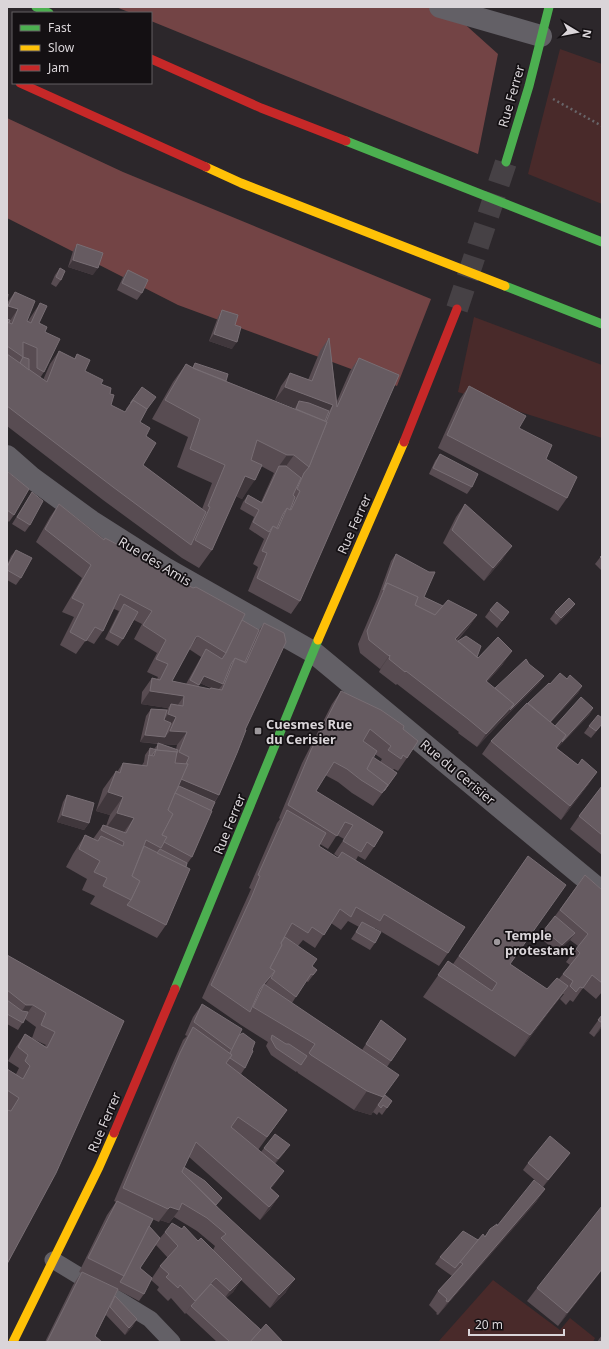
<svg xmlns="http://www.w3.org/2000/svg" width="609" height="1349" font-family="'Noto Sans',sans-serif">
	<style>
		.green { fill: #492a2a }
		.forest { fill: #734445 }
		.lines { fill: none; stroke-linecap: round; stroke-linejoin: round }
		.secondary-tunnel { stroke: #464145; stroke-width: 22; stroke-dasharray: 22 11; stroke-linecap: butt }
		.path { stroke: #686569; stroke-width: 2.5; stroke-dasharray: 2 3; stroke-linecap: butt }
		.lane { stroke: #636066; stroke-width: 17 }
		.street { stroke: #636066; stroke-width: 22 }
		.fast { stroke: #4caf50; stroke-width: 9 }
		.slow { stroke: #ffc107; stroke-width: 9 }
		.jam { stroke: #c62828; stroke-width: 9 }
		.wall { fill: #584c52; fill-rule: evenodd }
		.shaded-wall { fill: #40373c }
		.building { fill: #665b61; stroke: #786e74 }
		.poi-dot { fill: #9d989c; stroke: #141013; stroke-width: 1.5 }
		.labels { text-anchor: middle; stroke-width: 3.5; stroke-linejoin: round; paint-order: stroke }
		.street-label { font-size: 13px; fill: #dad5d9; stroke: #141013 }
		.poi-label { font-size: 13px; font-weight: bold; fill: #dad5d9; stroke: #141013; text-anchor: start }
	</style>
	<rect width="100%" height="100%" fill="#2c272b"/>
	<g class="green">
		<polygon points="560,49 602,64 602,204 528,174"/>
		<polygon points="474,317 602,365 602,438 458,392"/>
		<polygon points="493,1280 560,1330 570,1318 595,1338 593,1342 438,1342"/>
	</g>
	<g class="forest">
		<polygon points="116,7 440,7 449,10 498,54 478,154 151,21 151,13 131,13"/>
		<polygon points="7,118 123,172 431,299 397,386 178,305 7,218"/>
	</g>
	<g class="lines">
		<polyline class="secondary-tunnel" points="457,309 506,162"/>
		<polyline class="path" points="553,99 602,126"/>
		<polyline class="lane" points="53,1260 150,1319 172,1342"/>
		<g class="street">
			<polyline points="440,7 541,36"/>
			<polyline points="7,456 32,478 91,521 165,568 313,652 602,892"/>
		</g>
		<g class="fast">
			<polyline points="36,7 49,13"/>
			<polyline points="346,141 602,242"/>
			<polyline points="506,162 529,86 549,7"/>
			<polyline points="505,286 602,324"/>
			<polyline points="175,989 318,640"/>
		</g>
		<g class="slow">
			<polyline points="206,167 241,183 505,286"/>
			<polyline points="318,640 404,442"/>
			<polyline points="13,1342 99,1167 114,1133"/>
		</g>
		<g class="jam">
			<polyline points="151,59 261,108 346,141"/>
			<polyline points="20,83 206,167"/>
			<polyline points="404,442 457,309"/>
			<polyline points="114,1133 175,989"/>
		</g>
	</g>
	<g class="wall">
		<polygon points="77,244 93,275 68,267 73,251"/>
		<polygon points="60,268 61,280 56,287 51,284 55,275"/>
		<polygon points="128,270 142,293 137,300 117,290 123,277"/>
		<polygon points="15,292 27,321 28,321 40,303 39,323 45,332 44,372 40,378 43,380 50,364 59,351 74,359 77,354 85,371 101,384 110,394 111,405 125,412 127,410 126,409 142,387 147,409 140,422 146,436 143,465 202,509 212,483 177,467 188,437 152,419 173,382 186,364 192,368 195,363 226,381 294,409 295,408 275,400 281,386 290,373 308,380 320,351 329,338 337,401 350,371 359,358 300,601 291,614 248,591 258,567 253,564 264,539 249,529 254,517 240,509 243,502 248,495 261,502 274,473 261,466 242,499 236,496 212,550 199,568 182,558 103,500 7,426 7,303"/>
		<polygon points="222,310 235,325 232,349 209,341 218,317"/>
		<polygon points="469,386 519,428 546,459 567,498 558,511 438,448 460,399"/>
		<polygon points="440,454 472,487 467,494 429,474 435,461"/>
		<polygon points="7,471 14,515 9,522 7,520"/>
		<polygon points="32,492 30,525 25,532 12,524"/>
		<path d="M59,504L104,539L105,538L172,576L242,620L259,630L264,623L245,730L219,795L215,802L192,857L187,864L166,925L157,938L90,904L95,896L82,890L87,879L66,867L73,854L85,835L93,839L103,825L106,826L110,815L96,811L103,789L116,771L117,772L123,763L142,765L144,762L145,755L150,748L154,749L158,744L140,742L146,716L151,709L167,710L168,708L141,704L142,692L152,678L157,679L158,677L147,672L157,653L134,639L142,624L134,620L123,639L118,646L105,639L119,611L114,609L103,631L94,644L86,640L76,654L60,645L74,617L62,612L82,578L36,542L50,517ZM189,649L201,657L186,684L172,681ZM200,683L211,688L210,689L198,687ZM161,744L177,745L176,749Z"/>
		<polygon points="465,504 503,559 484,581 443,543 456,517"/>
		<polygon points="16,550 21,578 16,585 7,580 7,565 11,556"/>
		<polygon points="396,554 424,597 443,606 477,615 468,628 457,641 478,658 503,664 487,682 495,688 529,664 544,676 539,683 505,717 477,747 458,733 459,732 397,684 396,685 379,672 381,668 380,669 360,653 358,644 378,597 391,561"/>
		<polygon points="602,555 602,571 595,564"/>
		<polygon points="575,604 570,611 556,625 550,619 555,612"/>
		<polygon points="490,610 509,612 497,628 485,617"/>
		<polygon points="567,679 582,686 578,693 551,722 555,726 593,708 589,715 557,748 578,765 597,772 588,785 561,820 482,754 491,741 528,703 550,684"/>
		<path d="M341,691L403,729L407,758L398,771L394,769L393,770L397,773L373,806L352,793L338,782L325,775L316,791L383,832L374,847L365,860L358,856L356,860L448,953L439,966L375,928V943L370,950L351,939L359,927L348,921L341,930L331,923L315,948L303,940L298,946L293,942L312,966L317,970L308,982L306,981L292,1003L362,1050L381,1020L406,1039L387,1067L385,1095L392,1101L382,1115L379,1112L377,1115L373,1112L379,1103L371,1115L354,1110L298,1073L297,1071L296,1072L271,1055L266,1046L268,1042L241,1025L202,998L251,889L249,888L277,823L280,819L279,818L302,763L332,704ZM375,754L382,759L380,762L373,757ZM337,835L344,839L334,854L338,857V858L319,846L320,844L328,849Z"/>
		<polygon points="589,726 600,727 591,738 584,733"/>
		<polygon points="602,786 602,855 570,829 579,816"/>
		<polygon points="67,795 89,823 84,830 57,822 63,802"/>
		<polygon points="528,856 510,964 547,989 559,979 570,965 566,962 578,946 570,940 557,952 539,937 544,930 555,916 585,875 602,890 602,992 596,999 583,988 573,1002 570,1000 566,1005 560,999 564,994 563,994 552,1008 515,1057 423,997 448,961 453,964"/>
		<path d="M7,955L124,1021L7,1264V1069L16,1074L19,1068L8,1061L16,1047L25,1034L32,1038L36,1027L25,1019L18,1030L7,1024ZM33,1039L46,1045L45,1046Z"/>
		<path d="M202,1004L239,1035L245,1068L241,1074L287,1110L258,1150L261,1152L264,1148L285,1152L275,1164L284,1171L271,1188L279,1196L270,1209L260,1220L189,1157L184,1167L217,1206L286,1292L270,1308L241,1280L233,1292L226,1298L261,1330L283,1342H217L186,1313L185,1314L171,1298L168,1301L157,1290L159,1287L151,1280L144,1294L139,1301L118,1290L115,1296L133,1326L125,1335L106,1315L95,1336L102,1342H45L73,1285L81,1273L79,1272L107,1215L116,1202L114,1201L171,1067L183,1040L187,1036L185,1035L193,1017ZM174,1217L197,1231L215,1246L213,1250L198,1241L165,1232L160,1238L149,1226L152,1219L159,1222L160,1220L169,1223ZM156,1245L168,1258L160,1266L152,1278L140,1268Z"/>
		<polygon points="602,1015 602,1027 594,1037 589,1033"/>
		<polygon points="570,1153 543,1187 523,1170 528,1163"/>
		<polygon points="545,1189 536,1202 438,1315 436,1314 437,1313 429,1305 438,1291 452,1276 435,1264 440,1257 485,1236 490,1229 497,1226"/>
		<polygon points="602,1270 558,1326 527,1301 537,1288"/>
		<polygon points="602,1335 602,1342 597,1342"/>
	</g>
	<g class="shaded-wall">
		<polygon points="73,260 98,268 93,275 68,267"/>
		<polygon points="8,306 18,309 7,325 7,308"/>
		<polygon points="214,334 237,342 232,349 209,341"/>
		<polygon points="285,387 333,405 324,418 299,401 295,408 275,400"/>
		<polygon points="287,455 294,455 281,473 279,466"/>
		<polygon points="245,476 255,480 242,499 232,494"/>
		<polygon points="512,546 503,559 484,581 493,568"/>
		<polygon points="575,604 570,611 556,625 561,618"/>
		<polygon points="477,615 468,628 451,646 455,639"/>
		<polygon points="198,636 189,649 196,637"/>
		<polygon points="512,651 503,664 476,694 486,681"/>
		<polygon points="390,655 381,668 380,669 389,656"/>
		<polygon points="204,676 223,684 218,690 199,683"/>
		<polygon points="544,676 539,683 505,717 477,747 486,734 514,704"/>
		<polygon points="582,686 578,693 540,734 545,727"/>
		<polygon points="150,691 184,696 175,709 171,704 168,708 141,704"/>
		<polygon points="593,708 589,715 557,749 556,748 566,735"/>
		<polygon points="168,714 176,717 167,730 159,727"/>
		<polygon points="170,731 187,732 177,745 140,742 145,735 165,737"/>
		<polygon points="597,772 588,785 561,820 570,806"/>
		<polygon points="180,779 219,795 210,808 173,793"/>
		<polygon points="108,792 123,797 110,815 96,811"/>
		<polygon points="117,813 134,818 121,836 104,831"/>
		<polygon points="62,815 89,823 84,830 57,822"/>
		<polygon points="575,933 570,940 557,952 562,945"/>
		<polygon points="275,971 266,984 261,990 263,986"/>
		<polygon points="568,986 552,1008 515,1057 530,1035"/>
		<polygon points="26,1005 33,1005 23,1019 17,1018"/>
		<polygon points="602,1025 602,1027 594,1037"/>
		<polygon points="367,1091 383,1097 371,1115 354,1110"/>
		<polygon points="290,1145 285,1152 273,1166 278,1159"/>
		<polygon points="570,1153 565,1160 543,1187 548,1180"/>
		<polygon points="284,1171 275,1184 261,1201 270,1188"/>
		<polygon points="545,1189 536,1202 438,1315 448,1302"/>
		<polygon points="279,1196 270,1209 260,1220 269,1207"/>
		<polygon points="170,1207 179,1210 169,1223 160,1220"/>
		<polygon points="602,1269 602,1270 558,1326 567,1313"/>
		<polygon points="216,1278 207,1291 191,1306 185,1314 195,1301"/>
		<polygon points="242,1279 233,1292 220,1304 230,1291"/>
		<polygon points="295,1279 286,1292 270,1308 279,1295"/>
		<polygon points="137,1319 133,1326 125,1335 129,1328"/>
	</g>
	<g class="building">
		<polygon points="77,244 103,253 98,268 73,260"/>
		<polygon points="60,268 65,271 61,280 56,277"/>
		<polygon points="128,270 148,280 142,293 122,283"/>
		<polygon points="15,292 35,301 27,321 31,323 40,303 47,306 39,323 47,327 45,332 60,339 44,372 37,368 37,348 23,342 23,357 7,346 7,322 12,324 18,309 8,306"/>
		<polygon points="7,293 8,294 7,302"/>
		<polygon points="222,310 238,315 235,325 241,327 237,342 214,334"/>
		<polygon points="7,319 10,320 9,323 7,322"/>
		<polygon points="329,338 337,407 359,358 399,375 300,601 257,578 267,553 262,551 273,526 278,529 287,508 291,510 300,491 297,489 304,473 309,467 327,422 326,422 333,405 285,387 290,373 312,381"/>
		<polygon points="59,351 75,359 77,354 90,360 85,371 103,380 101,384 111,388 110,394 114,395 111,405 125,412 133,400 147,409 140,422 150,428 146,436 156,443 143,465 206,512 191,545 113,487 7,406 7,354 47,382"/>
		<polygon points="23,357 29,359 29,370 20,363"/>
		<polygon points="195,363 228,374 226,381 193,368"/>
		<polygon points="186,364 195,369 327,422 309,467 294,455 287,455 257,440 251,460 262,465 255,480 245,476 212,550 195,540 210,507 208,506 225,465 190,449 200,419 165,400"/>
		<polygon points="469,386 526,416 519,428 552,445 546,459 577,477 567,498 447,435"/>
		<polygon points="142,387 156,397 147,409 133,400 131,403 131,402"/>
		<polygon points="299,401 309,403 329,411 325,421 296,409"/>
		<polygon points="440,454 478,474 472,487 433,468"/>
		<polygon points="279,466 286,466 301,478 293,495 295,497 290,510 287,508 283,514 277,528 273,526 269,532 253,522 259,510 245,502 248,495 262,503"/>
		<polygon points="7,471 29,489 14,515 7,510"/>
		<polygon points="32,492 43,501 30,525 17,517"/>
		<polygon points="59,504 104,540 105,538 173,574 172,576 193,588 196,587 245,614 226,653 198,636 196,637 172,681 210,689 211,688 222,690 235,658 246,663 264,623 284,633 286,642 245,730 246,730 237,753 219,795 181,779 188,764 186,764 189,757 179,752 187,732 170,731 176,717 168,714 171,704 183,706 184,696 150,691 152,678 160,680 168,664 156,659 166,640 143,625 152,611 120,594 103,631 95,627 86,641 70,632 84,604 72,598 91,565 45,529"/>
		<polygon points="465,504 512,546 493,568 452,530"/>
		<polygon points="16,550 32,558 21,578 7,570 7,567"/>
		<polygon points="396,554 429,572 435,572 424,597 443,606 435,615 415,605 418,597 387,583 383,590"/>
		<polygon points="602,555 602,559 600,557"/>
		<polygon points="387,583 418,597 415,605 435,615 448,600 477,615 455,639 478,658 498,637 512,651 486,681 514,704 486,734 468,719 406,671 405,672 389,659 390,655 389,656 369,640 367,631"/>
		<polygon points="569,598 575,604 561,618 555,612"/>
		<polygon points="497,602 509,612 502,621 490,610"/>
		<polygon points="124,604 138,612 123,639 110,632"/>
		<polygon points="242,620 259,630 245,662 235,658 231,664 223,684 204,676 199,685 190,680 206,649 222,659 226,653"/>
		<polygon points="466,636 481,646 477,657 458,641"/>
		<polygon points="526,659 529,664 544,676 510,710 514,704 495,688"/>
		<polygon points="560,673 567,679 570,675 582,686 550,722 528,703 549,683 550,684"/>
		<polygon points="341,691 381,710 404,726 403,729 418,741 407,758 403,755 401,759 388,750 391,746 370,729 363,741 377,751 367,769 388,785 382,793 361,780 347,769 334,762 316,791 383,832 374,847 367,842 361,852 343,841 353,825 345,822 337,836 288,805 311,750"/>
		<polygon points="581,697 593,708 562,742 566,735 555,726"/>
		<polygon points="527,703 566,735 556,748 578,765 582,759 597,772 570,806 491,741"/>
		<polygon points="151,709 167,710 164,720 171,723 165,737 145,735"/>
		<polygon points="598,715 602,718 602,724 596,731 589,726"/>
		<polygon points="158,743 178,750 176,755 177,752 156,750 151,756 149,755 149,756 150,748 157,750"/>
		<polygon points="156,750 177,752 175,763 188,764 168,810 173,814 162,835 167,837 161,848 146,840 132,876 140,881 131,900 103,886 107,878 94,872 100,861 79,849 85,835 98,841 101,836 123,846 124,842 101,830 103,825 126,833 134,818 117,813 123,797 108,792 116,771 120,773 123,763 147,766 149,755 154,756"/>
		<polygon points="373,757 397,773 384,791 388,785 367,769"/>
		<polygon points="179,786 215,802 211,811 175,793"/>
		<polygon points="602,786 602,835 579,816"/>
		<polygon points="175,793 212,811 192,857 164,842 167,837 162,835 173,814 168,810"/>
		<polygon points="67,795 94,803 89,823 62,815"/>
		<polygon points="287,810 326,833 319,846 338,858 342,852 465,927 448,953 384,914 380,921 356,907 351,917 340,909 324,935 312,927 308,933 292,923 281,943 282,945 270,968 275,971 264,984 260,989 250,1012 211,985 251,898 260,876 258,875"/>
		<polygon points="144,846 190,869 166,925 127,905 131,900 140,881 132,876"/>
		<polygon points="160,849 187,863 186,867 157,853"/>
		<polygon points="528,856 566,885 510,964 547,989 557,978 568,986 530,1035 438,975 448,961 492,991 497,983 459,956"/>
		<polygon points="585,875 602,890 602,983 592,975 583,988 580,987 576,992 570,986 573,981 563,974 580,953 576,949 588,934 560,910"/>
		<polygon points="555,916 575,933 562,945 544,930"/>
		<polygon points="362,922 381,932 375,943 356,932"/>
		<polygon points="285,937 317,959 312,966 317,970 313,975 311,974 296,997 271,978 275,971 270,968 282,945 281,943"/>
		<polygon points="7,955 124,1021 56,1173 7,1264 7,1110 11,1111 19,1098 7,1090 7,1069 23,1079 30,1066 25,1061 28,1055 18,1047 25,1034 47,1048 55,1032 41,1025 46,1013 33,1005 26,1005 7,990"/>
		<polygon points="264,984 399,1075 383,1097 367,1091 311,1055 309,1053 315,1044 253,1007"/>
		<polygon points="7,1000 22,1011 28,1012 23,1023 7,1014"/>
		<polygon points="202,1004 242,1029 232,1050 194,1022"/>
		<polygon points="602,1015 602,1023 598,1020"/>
		<polygon points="381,1020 406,1039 391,1061 366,1044"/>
		<polygon points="193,1027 232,1055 226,1063 287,1110 267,1137 238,1117 231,1127 284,1171 270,1188 279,1196 269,1207 196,1142 182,1172 215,1205 295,1279 279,1295 221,1238 226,1234 207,1218 182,1203 179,1210 170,1207 168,1209 123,1188 180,1053"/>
		<polygon points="243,1033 255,1042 252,1050 253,1051 245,1068 230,1058 232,1055 230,1053 239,1035"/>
		<polygon points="272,1035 286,1044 289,1044 307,1056 301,1065 276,1048 271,1039"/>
		<polygon points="385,1095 392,1101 387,1108 383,1105 381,1108 378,1105"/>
		<polygon points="275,1134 290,1145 278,1159 264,1148"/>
		<polygon points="550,1136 570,1153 548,1180 528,1163"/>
		<polygon points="184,1167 205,1181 222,1198 216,1205 182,1172"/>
		<polygon points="534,1180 545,1189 448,1302 446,1301 447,1299 438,1291 463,1264 460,1262 483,1234 485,1237 490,1229 497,1224 497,1226"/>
		<polygon points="117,1201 153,1219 124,1276 88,1258"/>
		<polygon points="602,1206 602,1269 567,1313 537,1288"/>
		<polygon points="172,1223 182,1229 184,1226 198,1241 201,1238 242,1279 230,1291 216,1278 195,1301 180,1285 178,1288 166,1277 169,1274 160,1266 178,1246 165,1232"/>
		<polygon points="149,1226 160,1238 140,1268 152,1278 144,1294 120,1282 124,1276"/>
		<polygon points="463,1231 478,1240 460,1262 455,1268 440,1257"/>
		<polygon points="82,1272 118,1289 95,1336 102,1342 47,1342"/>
		<polygon points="211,1284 261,1330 250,1342 230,1342 191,1306"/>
		<polygon points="115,1296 137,1319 129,1328 110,1307"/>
		<polygon points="266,1324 283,1342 250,1342"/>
	</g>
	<g class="poi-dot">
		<rect x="254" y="727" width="8" height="8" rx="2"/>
		<circle cx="497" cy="942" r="4"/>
	</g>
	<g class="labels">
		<g class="street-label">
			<text transform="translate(511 96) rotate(-74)" y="5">Rue Ferrer</text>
			<text transform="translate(354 524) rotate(-66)" y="5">Rue Ferrer</text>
			<text transform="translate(155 561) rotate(31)" y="5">Rue des Amis</text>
			<text transform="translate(458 772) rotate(40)" y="5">Rue du Cerisier</text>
			<text transform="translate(229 824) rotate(-68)" y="5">Rue Ferrer</text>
			<text transform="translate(104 1122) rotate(-67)" y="5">Rue Ferrer</text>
		</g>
		<g class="poi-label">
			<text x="266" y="729">Cuesmes Rue<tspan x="266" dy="15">du Cerisier</tspan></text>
			<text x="505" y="940">Temple<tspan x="505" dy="15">protestant</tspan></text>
		</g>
	</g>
	<rect width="609" height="1349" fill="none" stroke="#dad5d9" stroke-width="16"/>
	<rect x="12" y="12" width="140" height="72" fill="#141013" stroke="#635f62"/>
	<rect x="20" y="25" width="20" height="6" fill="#4caf50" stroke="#635f62"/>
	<text x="48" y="32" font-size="12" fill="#dad5d9">Fast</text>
	<rect x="20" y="45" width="20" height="6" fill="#ffc107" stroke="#635f62"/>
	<text x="48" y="52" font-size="12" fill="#dad5d9">Slow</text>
	<rect x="20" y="65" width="20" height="6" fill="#c62828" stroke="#635f62"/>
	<text x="48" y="72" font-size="12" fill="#dad5d9">Jam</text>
	<g transform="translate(577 32) rotate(100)" stroke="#141013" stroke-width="3" paint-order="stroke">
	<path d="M0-3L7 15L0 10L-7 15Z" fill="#dad5d9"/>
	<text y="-6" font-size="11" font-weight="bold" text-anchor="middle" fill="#dad5d9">N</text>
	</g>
	<path d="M469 1329v6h95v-6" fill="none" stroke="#dad5d9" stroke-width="2"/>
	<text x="475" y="1329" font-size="12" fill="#dad5d9" stroke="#141013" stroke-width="3" paint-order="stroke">20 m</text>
</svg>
